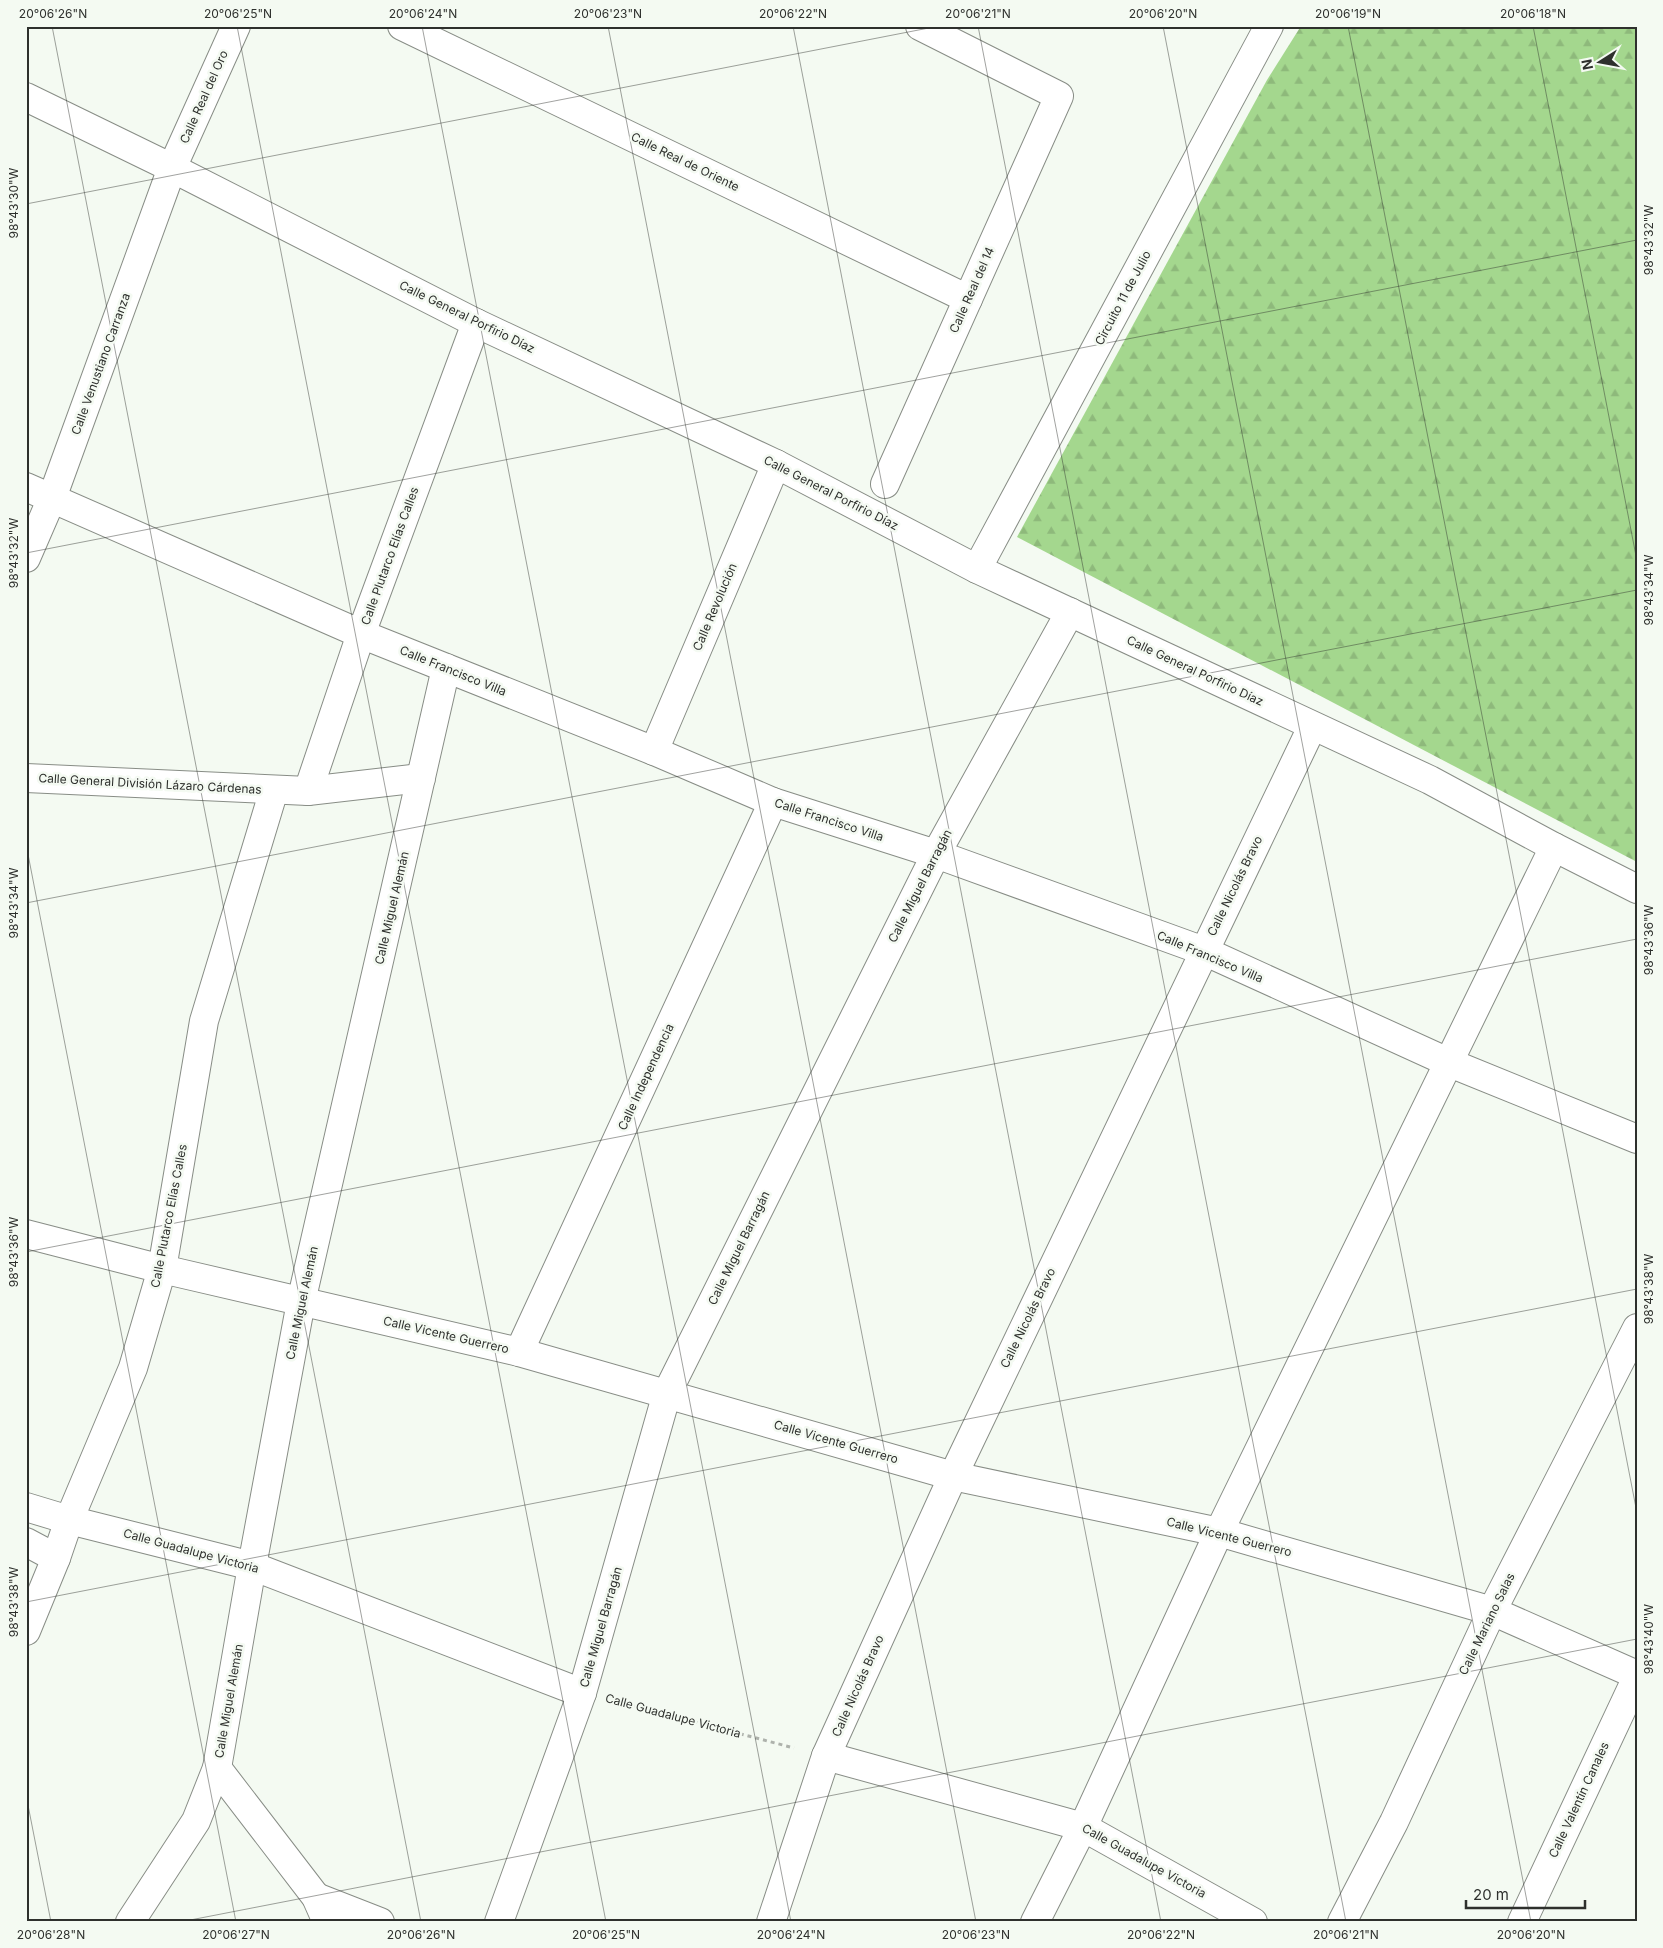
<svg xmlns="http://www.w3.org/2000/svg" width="1663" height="1948" font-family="Inter,sans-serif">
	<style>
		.forest { fill: url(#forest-firs) }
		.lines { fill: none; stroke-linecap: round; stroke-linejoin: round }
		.minor-casing { stroke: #888d86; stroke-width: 30 }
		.path { stroke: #aeb2ac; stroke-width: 3; stroke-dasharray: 4 4; stroke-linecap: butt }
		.minor { stroke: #fff; stroke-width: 28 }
		.ticks { fill: none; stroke: #2e302d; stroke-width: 1; stroke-opacity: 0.45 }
		.labels { text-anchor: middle; stroke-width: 5; stroke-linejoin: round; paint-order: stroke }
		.street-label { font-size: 12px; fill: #2e302d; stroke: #f4faf2 }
		.neatline { fill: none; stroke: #2e302d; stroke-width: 2 }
		.ticks-label { font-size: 12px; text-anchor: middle; fill: #2e302d }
	</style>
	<defs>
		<pattern id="forest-firs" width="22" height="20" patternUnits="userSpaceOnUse" patternTransform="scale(1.25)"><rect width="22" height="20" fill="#a4d78e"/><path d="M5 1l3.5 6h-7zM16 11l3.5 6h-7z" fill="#8eb97b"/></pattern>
	</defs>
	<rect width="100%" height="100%" fill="#f4faf2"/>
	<polygon class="forest" points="1301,26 1637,26 1637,862 1017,537 1267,80"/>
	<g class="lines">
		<defs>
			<g id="minor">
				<polyline points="402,26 968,299"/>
				<polyline points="26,97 172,168 476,323 776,464 977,569 1430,780 1554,847 1637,889"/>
				<polyline points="885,484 1059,96 920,26"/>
				<polyline points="26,487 361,634 654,751 773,802 936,854 1204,951 1450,1063 1637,1139"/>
				<polyline points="26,558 52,498 172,168 236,26"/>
				<polyline points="977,569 1269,26"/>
				<polyline points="654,751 776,464"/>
				<polyline points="26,778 308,791 421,778"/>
				<polyline points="308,791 361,634 476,323"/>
				<polyline points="26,1234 162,1269 519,1352 953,1476 1219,1532 1492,1611 1637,1675"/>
				<polyline points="519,1352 773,802"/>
				<polyline points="26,1507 69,1520 252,1566 582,1693"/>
				<polyline points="26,1542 56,1558"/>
				<polyline points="26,1631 56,1558 69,1520 133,1368 162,1269 204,1021 274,790"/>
				<polyline points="826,1756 1083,1827 1253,1922"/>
				<polyline points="217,1768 316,1897 327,1922"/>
				<polyline points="316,1897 380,1922"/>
				<polyline points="130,1922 196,1821 217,1768 252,1566 301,1302 446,668"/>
				<polyline points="499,1922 582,1693 667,1393 936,854 1070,612"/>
				<polyline points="771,1922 826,1756 953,1476 1312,727"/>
				<polyline points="1035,1922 1083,1827 1219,1532 1554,847"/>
				<polyline points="1342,1922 1394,1822 1492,1611 1637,1328"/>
				<polyline points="1522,1922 1637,1677"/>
			</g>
		</defs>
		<use href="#minor" class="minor-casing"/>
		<polyline class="path" points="616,1701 794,1748"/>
		<use href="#minor" class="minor"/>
	</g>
	<path class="ticks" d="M52,26L421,1922M237,26L606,1922M422,26L791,1922M608,26L976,1922M793,26L1161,1922M978,26L1346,1922M1163,26L1531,1922M1348,26L1637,1513M1533,26L1637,561M26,204L939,26M26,553L1637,240M26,844L236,1922M26,903L1637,590M26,1252L1637,939M26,1602L1637,1289M26,1795L51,1922M180,1922L1637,1639"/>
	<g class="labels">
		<g class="street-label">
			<text transform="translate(204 97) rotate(-66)" y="4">Calle Real del Oro</text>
			<text transform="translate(685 162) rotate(26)" y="4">Calle Real de Oriente</text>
			<text transform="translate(972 290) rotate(-66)" y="4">Calle Real del 14</text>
			<text transform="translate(1123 298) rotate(-62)" y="4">Circuito 11 de Julio</text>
			<text transform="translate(467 317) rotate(26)" y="4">Calle General Porfirio Díaz</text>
			<text transform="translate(101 364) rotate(-70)" y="4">Calle Venustiano Carranza</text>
			<text transform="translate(831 493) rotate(27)" y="4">Calle General Porfirio Díaz</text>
			<text transform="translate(390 556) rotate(-70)" y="4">Calle Plutarco Elías Calles</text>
			<text transform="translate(715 607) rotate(-67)" y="4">Calle Revolución</text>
			<text transform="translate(453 671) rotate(22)" y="4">Calle Francisco Villa</text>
			<text transform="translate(1195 671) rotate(25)" y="4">Calle General Porfirio Díaz</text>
			<text transform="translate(150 784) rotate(3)" y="4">Calle General División Lázaro Cárdenas</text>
			<text transform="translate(829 820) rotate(18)" y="4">Calle Francisco Villa</text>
			<text transform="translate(920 886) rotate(-63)" y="4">Calle Miguel Barragán</text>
			<text transform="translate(1235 886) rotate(-64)" y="4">Calle Nicolás Bravo</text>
			<text transform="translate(392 908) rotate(-77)" y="4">Calle Miguel Alemán</text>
			<text transform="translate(1210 957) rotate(23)" y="4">Calle Francisco Villa</text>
			<text transform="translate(646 1077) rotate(-65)" y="4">Calle Independencia</text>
			<text transform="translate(169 1216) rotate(-79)" y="4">Calle Plutarco Elías Calles</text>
			<text transform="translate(739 1248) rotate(-64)" y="4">Calle Miguel Barragán</text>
			<text transform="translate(302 1303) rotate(-78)" y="4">Calle Miguel Alemán</text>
			<text transform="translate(1028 1318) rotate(-64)" y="4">Calle Nicolás Bravo</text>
			<text transform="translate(446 1335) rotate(13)" y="4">Calle Vicente Guerrero</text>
			<text transform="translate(836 1442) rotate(16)" y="4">Calle Vicente Guerrero</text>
			<text transform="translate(1229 1537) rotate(14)" y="4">Calle Vicente Guerrero</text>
			<text transform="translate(191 1551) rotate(15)" y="4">Calle Guadalupe Victoria</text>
			<text transform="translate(1487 1624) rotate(-64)" y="4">Calle Mariano Salas</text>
			<text transform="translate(601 1627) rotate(-74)" y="4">Calle Miguel Barragán</text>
			<text transform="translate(858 1686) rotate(-66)" y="4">Calle Nicolás Bravo</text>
			<text transform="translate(229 1701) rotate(-80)" y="4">Calle Miguel Alemán</text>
			<text transform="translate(673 1716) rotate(15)" y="4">Calle Guadalupe Victoria</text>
			<text transform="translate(1579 1800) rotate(-65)" y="4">Calle Valentín Canales</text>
			<text transform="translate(1144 1861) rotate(29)" y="4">Calle Guadalupe Victoria</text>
		</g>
	</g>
	<rect width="1663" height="1948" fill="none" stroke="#f4faf2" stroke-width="55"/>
	<g transform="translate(1600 62) rotate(259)" stroke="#f4faf2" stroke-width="4" paint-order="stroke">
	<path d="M0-4L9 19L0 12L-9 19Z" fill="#2e302d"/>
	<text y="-8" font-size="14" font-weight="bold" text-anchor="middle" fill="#2e302d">N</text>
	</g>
	<path d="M1466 1900v8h119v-8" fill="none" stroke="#2e302d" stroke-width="2.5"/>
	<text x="1473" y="1900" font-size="15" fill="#2e302d" stroke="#f4faf2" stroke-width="4" paint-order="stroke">20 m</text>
	<rect x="28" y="28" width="1608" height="1892" class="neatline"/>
	<g class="ticks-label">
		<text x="53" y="18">20°06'26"N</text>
		<text x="238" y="18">20°06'25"N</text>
		<text x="423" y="18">20°06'24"N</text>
		<text x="608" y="18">20°06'23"N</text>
		<text x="793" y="18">20°06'22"N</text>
		<text x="978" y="18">20°06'21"N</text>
		<text x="1163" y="18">20°06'20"N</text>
		<text x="1348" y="18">20°06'19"N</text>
		<text x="1533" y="18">20°06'18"N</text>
		<text transform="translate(14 203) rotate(-90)" y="4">98°43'30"W</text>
		<text transform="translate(1649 240) rotate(-90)" y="4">98°43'32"W</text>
		<text transform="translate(14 553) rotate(-90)" y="4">98°43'32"W</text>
		<text transform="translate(1649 590) rotate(-90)" y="4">98°43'34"W</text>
		<text transform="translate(14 903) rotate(-90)" y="4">98°43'34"W</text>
		<text transform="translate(1649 940) rotate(-90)" y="4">98°43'36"W</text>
		<text transform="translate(14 1252) rotate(-90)" y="4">98°43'36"W</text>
		<text transform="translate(1649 1289) rotate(-90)" y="4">98°43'38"W</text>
		<text transform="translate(14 1602) rotate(-90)" y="4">98°43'38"W</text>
		<text transform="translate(1649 1639) rotate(-90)" y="4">98°43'40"W</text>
		<text x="51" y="1939">20°06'28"N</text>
		<text x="236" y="1939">20°06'27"N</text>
		<text x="421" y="1939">20°06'26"N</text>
		<text x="606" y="1939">20°06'25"N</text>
		<text x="791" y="1939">20°06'24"N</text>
		<text x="976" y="1939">20°06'23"N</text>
		<text x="1161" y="1939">20°06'22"N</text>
		<text x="1346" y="1939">20°06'21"N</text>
		<text x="1531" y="1939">20°06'20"N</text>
	</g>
</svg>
